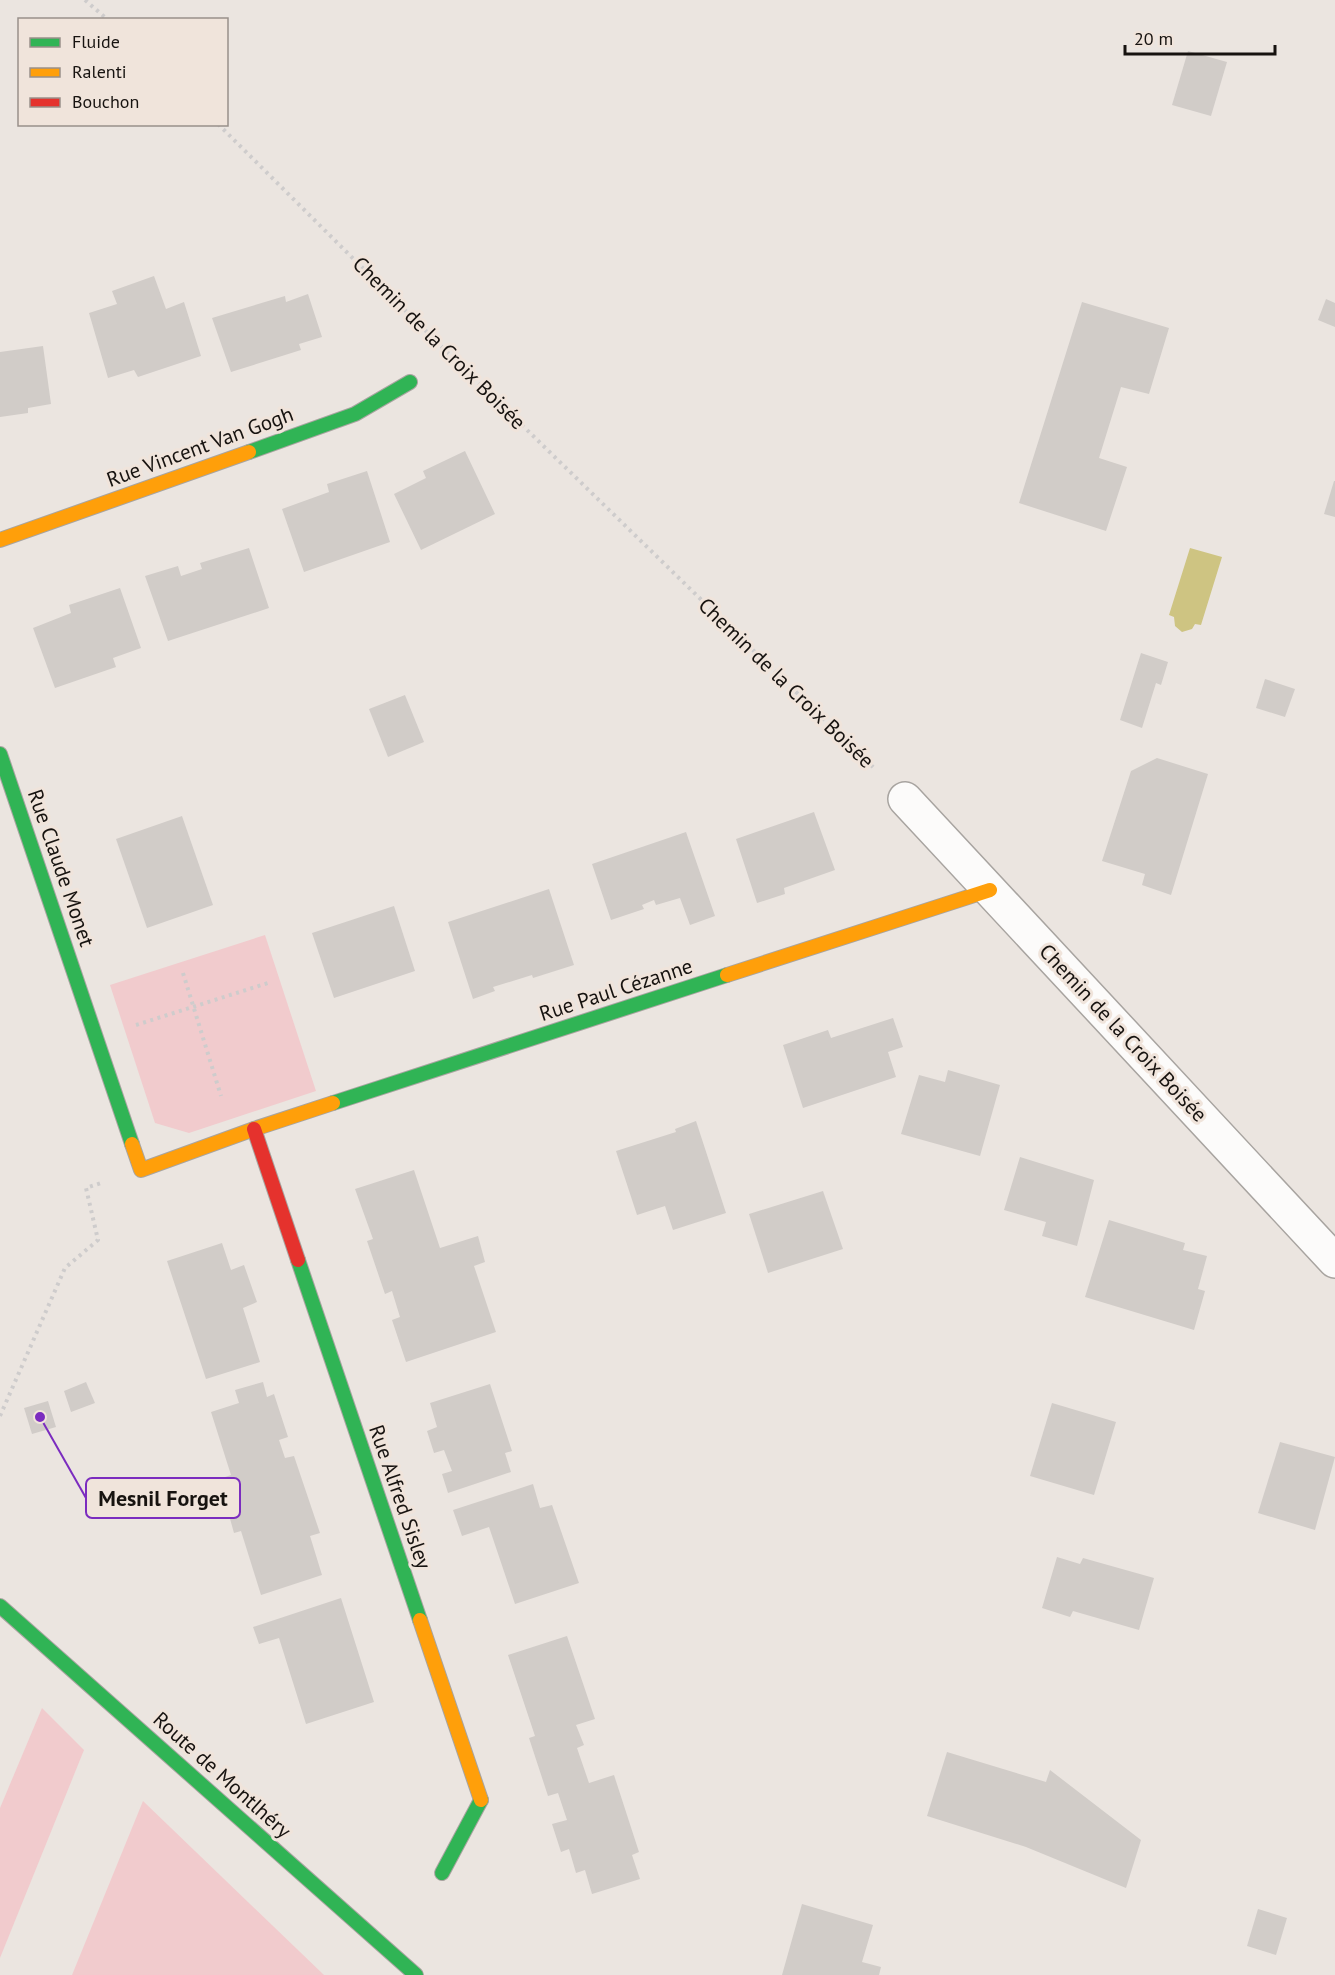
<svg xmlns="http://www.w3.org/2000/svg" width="1335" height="1975" font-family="'PT Sans',sans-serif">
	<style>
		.green { fill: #f1cbcd }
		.water { fill: #cec482 }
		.building { fill: #d1ccc8 }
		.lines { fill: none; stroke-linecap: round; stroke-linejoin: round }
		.street-casing { stroke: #a8a4a0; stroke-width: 36 }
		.fast-casing { stroke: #a8a4a0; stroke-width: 16 }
		.slow-casing { stroke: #a8a4a0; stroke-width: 16 }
		.jam-casing { stroke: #a8a4a0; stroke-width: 16 }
		.path { stroke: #cecccc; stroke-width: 4; stroke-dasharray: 3 4.5; stroke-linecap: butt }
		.street { stroke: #fcfbfa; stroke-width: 33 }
		.fast { stroke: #30b455; stroke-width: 14 }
		.slow { stroke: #ff9f0a; stroke-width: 14 }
		.jam { stroke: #e5322d; stroke-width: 14 }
		.labels { text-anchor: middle; stroke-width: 6; stroke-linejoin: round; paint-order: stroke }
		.street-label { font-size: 21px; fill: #171310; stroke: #f0e4db }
		.leader { fill: none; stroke: #7b2cbf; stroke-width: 2 }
		.callout-dot { fill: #7b2cbf; stroke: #f0e4db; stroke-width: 2 }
		.callout { fill: #f0e4db; stroke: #7b2cbf; stroke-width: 2 }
		.callout-label { font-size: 22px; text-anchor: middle; font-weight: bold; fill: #171310 }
	</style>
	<rect width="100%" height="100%" fill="#ebe5e0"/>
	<g class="green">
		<polygon points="265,935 316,1091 189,1133 155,1123 110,985"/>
		<polygon points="42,1708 84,1750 0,1958 0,1808"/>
		<polygon points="143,1801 324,1975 72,1975"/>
	</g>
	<polygon class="water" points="1190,548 1222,557 1201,625 1195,624 1192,629 1182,632 1175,626 1174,617 1169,615"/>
	<g class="building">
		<polygon points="1188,51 1227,62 1211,116 1172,105"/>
		<polygon points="154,276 166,309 184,302 201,356 138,377 134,370 108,378 89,313 117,304 112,291"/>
		<polygon points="308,294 322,337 299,344 301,350 231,372 212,318 285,296 286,302"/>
		<polygon points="1326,299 1335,303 1335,327 1318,320"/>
		<polygon points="1082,302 1169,328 1149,394 1121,387 1099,458 1127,467 1106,531 1019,503"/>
		<polygon points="43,346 51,404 28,408 28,413 0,417 0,352"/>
		<polygon points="465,451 495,514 421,550 394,494 426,478 423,471"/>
		<polygon points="367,471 390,542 304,572 282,509 329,492 327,484"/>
		<polygon points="1334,481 1335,481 1335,517 1324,514"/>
		<polygon points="249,548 269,608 168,641 145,576 178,566 181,576 202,569 200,563"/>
		<polygon points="120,588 141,648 113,658 116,667 55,688 33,628 71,613 69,605"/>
		<polygon points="1141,653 1168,662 1161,685 1156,683 1142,728 1120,720"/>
		<polygon points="1265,679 1295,689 1285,717 1256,708"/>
		<polygon points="405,695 424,742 388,757 369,709"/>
		<polygon points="1157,758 1208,774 1171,895 1142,885 1145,874 1102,861 1131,771"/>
		<polygon points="814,812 835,870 784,888 785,894 757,903 736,839"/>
		<polygon points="182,816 213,905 147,928 116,839"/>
		<polygon points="686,832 715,916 690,925 680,898 656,905 654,900 642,905 644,909 611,920 592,864"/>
		<polygon points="549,889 574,965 533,978 532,975 493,987 495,991 473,999 448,922"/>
		<polygon points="394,906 415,971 334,998 312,933"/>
		<polygon points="893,1018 903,1047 888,1052 896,1077 803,1108 783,1045 828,1030 831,1038"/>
		<polygon points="948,1070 1000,1085 980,1156 901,1134 919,1075 945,1082"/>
		<polygon points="696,1121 726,1213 673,1230 665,1206 637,1215 616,1151 676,1132 675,1129"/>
		<polygon points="1020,1157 1094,1180 1077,1246 1042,1236 1046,1222 1004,1210"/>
		<polygon points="414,1170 440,1248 478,1236 485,1262 474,1266 496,1332 406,1362 392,1320 400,1317 392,1291 385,1294 367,1241 373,1239 355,1189"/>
		<polygon points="823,1191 843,1249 768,1273 749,1214"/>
		<polygon points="1109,1220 1185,1243 1183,1250 1207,1256 1198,1289 1205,1291 1194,1330 1085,1297"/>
		<polygon points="222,1243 231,1270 244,1265 257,1302 243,1308 260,1362 206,1379 167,1261"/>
		<polygon points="86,1382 95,1403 71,1412 64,1391"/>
		<polygon points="263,1382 267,1397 274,1394 288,1437 279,1440 285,1458 294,1456 320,1533 310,1536 322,1575 261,1595 241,1531 234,1533 227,1508 207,1513 199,1486 231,1475 211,1412 239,1403 235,1390"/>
		<polygon points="490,1384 512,1451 505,1453 511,1472 448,1493 442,1474 452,1471 444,1450 434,1453 427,1431 437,1427 430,1403"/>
		<polygon points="48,1401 56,1427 32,1434 24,1408"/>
		<polygon points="1052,1403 1116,1422 1094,1495 1030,1476"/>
		<polygon points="1280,1442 1335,1457 1315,1530 1258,1513"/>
		<polygon points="533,1484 540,1508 552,1505 579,1583 515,1604 489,1527 462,1536 453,1510"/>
		<polygon points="1057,1557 1080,1564 1083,1558 1154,1578 1139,1630 1073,1611 1070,1617 1042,1608"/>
		<polygon points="341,1598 374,1702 306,1724 279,1638 259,1644 253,1627"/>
		<polygon points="567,1636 595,1719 576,1725 584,1745 577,1748 589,1783 614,1775 639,1852 632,1855 640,1879 592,1894 585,1870 576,1873 569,1849 561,1852 552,1824 567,1820 558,1793 548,1796 529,1738 535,1736 508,1655"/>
		<polygon points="947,1752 1046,1782 1050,1770 1141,1840 1126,1888 1026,1847 927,1816"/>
		<polygon points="802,1904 873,1925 862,1962 881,1967 879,1975 782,1975"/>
		<polygon points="1258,1909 1287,1918 1276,1955 1247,1946"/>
	</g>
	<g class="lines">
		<defs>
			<polyline id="street" points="905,799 1335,1261"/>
			<g id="fast">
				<polyline points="249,452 355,414 410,382"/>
				<polyline points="0,754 132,1144"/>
				<polyline points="333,1103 727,975"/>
				<polyline points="298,1260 420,1620"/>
				<polyline points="0,1606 416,1975"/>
				<polyline points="442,1873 481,1800"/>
			</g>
			<g id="slow">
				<polyline points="0,540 249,452"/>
				<polyline points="727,975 990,890"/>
				<polyline points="132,1144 141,1170 254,1129 333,1103"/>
				<polyline points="420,1620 481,1800"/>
			</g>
			<polyline id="jam" points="254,1129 298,1260"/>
		</defs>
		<use href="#street" class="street-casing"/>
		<use href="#fast" class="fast-casing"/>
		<use href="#slow" class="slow-casing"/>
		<use href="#jam" class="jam-casing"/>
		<g class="path">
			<polyline points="85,0 108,20"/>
			<polyline points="218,124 448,353 875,769"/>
			<polyline points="183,973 221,1096"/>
			<polyline points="136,1025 268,983"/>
			<polyline points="0,1416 65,1268 98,1240 86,1188 101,1183"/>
		</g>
		<use href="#street" class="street"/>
		<use href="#fast" class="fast"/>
		<use href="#slow" class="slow"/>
		<use href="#jam" class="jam"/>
	</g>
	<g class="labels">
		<g class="street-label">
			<text transform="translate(439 343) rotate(45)" y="7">Chemin de la Croix Boisée</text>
			<text transform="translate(200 447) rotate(-20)" y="7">Rue Vincent Van Gogh</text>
			<text transform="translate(786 683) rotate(44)" y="7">Chemin de la Croix Boisée</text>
			<text transform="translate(61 868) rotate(71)" y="7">Rue Claude Monet</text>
			<text transform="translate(616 990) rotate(-18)" y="7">Rue Paul Cézanne</text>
			<text transform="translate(1123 1033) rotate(47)" y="7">Chemin de la Croix Boisée</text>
			<text transform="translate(400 1497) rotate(71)" y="7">Rue Alfred Sisley</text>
			<text transform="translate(222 1775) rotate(42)" y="7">Route de Montlhéry</text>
		</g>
	</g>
	<path class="leader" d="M40 1417L86 1498"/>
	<circle class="callout-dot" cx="40" cy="1417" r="6"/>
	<rect class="callout" x="86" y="1478" width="154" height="40" rx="6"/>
	<g class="callout-label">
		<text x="163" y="1506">Mesnil Forget</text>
	</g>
	<rect x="18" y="18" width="210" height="108" fill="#f0e4db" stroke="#99908a" stroke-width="1.5"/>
	<rect x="30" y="38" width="30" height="9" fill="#30b455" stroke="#99908a" stroke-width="1.5"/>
	<text x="72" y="48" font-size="18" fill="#171310">Fluide</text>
	<rect x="30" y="68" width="30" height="9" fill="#ff9f0a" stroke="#99908a" stroke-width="1.5"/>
	<text x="72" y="78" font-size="18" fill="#171310">Ralenti</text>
	<rect x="30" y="98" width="30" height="9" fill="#e5322d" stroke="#99908a" stroke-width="1.5"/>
	<text x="72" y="108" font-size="18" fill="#171310">Bouchon</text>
	<path d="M1125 45v9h150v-9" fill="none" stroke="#171310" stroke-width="3"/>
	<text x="1134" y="45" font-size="18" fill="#171310" stroke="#f0e4db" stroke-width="4.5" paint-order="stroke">20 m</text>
</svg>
